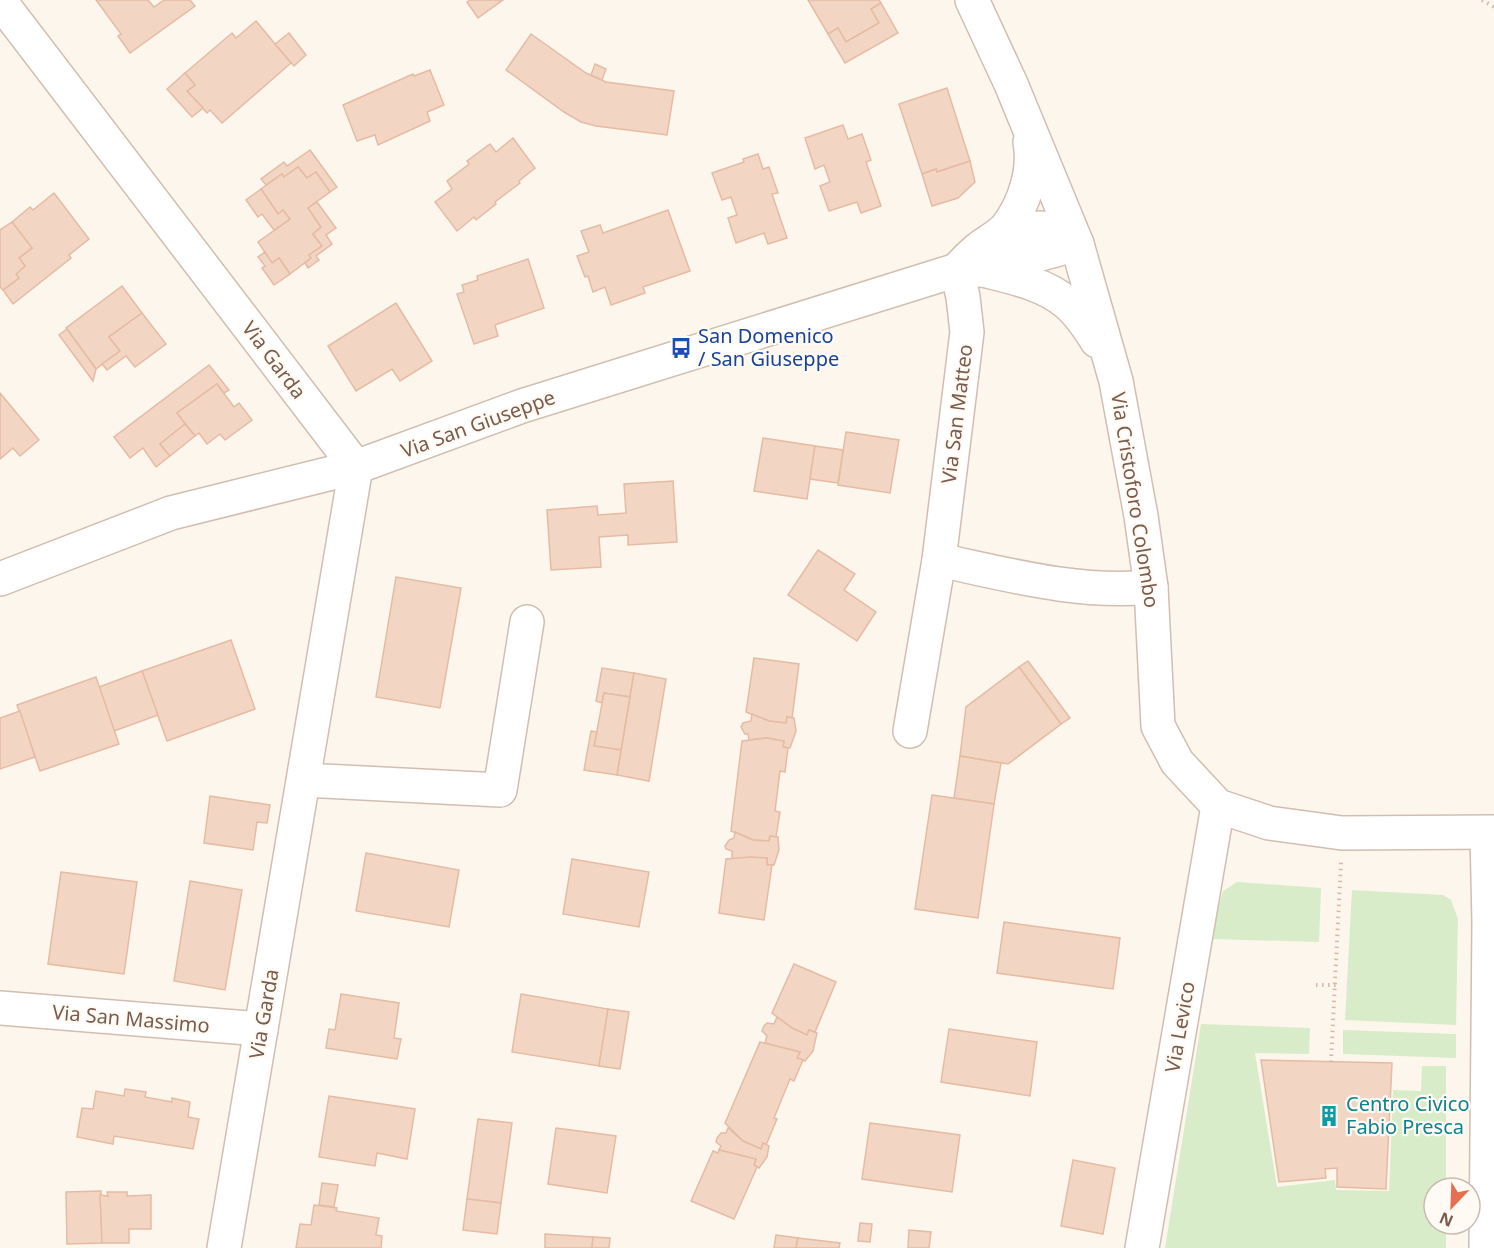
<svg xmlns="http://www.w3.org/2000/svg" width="1494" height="1248" font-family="'Noto Sans',sans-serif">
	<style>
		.green { fill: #d8ecc9 }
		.building { fill: #f3d5c3; stroke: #e6bba3; stroke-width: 1.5 }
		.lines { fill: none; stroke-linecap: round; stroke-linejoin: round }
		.minor-casing { stroke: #d1beb0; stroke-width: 36 }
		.path { stroke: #d9b8a5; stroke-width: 4; stroke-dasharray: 1.5 4.5; stroke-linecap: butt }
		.minor { stroke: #fff; stroke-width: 33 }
		.labels { text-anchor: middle; stroke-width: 4.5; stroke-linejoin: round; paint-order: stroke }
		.transit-label { font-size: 20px; fill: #164399; stroke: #fffaf3; text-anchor: start }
		.street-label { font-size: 20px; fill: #7a5c4d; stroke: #fffaf3 }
		.culture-label { font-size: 20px; fill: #0d838f; stroke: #fffaf3; text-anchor: start }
	</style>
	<rect width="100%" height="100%" fill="#fdf6ec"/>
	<g class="green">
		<polygon points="1237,882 1321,888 1319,942 1213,939 1218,909 1223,891"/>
		<polygon points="1352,890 1443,895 1451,900 1458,919 1456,1025 1345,1020"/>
		<polygon points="1201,1024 1310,1028 1309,1054 1255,1053 1277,1187 1335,1180 1336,1190 1389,1191 1393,1090 1421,1091 1422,1066 1446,1066 1446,1188 1434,1188 1434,1224 1446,1224 1446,1248 1165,1248"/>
		<polygon points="1343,1030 1456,1034 1456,1058 1343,1054"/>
	</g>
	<g class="building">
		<polygon points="96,0 148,0 154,7 164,0 190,0 195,6 130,53 118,36 121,34"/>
		<polygon points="470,0 503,0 478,18 467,2"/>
		<polygon points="808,0 879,0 881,3 871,9 879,23 846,42 838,28 828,34"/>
		<polygon points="881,3 898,33 845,63 828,34 838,28 846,42 879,23 871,9"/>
		<polygon points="256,21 291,63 222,123 210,110 207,113 187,91 195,85 185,73 232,33 236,38"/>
		<polygon points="289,33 306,55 294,66 275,44"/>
		<polygon points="531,34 586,73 606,82 674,91 667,135 596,126 581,122 564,112 506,70"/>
		<polygon points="595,64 606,69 602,80 591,75"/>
		<polygon points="430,70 444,105 427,112 430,121 378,145 375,135 357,141 343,105 413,74 414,76"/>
		<polygon points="185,73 195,85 187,91 203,108 192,117 167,89"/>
		<polygon points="947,88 970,161 937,172 936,169 922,174 899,104"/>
		<polygon points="843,125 848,139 862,134 871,160 866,162 881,206 861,213 857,202 829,211 820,186 830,182 824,165 815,169 805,138"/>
		<polygon points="513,138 535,168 519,181 520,183 495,202 496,204 476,220 474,217 457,231 435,202 452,189 447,181 469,164 467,161 490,144 496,152"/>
		<polygon points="310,150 337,187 330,192 316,172 307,178 298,167 284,177 282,174 266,185 261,179 284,162 287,166"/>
		<polygon points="758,154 763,169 769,167 778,193 772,194 787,238 768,244 764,233 736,243 728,218 737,215 731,197 722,200 712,173 744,162 743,159"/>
		<polygon points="970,161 975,182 958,198 932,206 922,174 936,169 937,172"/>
		<polygon points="298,167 307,178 316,172 330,192 308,208 321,227 313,234 322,246 309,255 311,258 290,274 279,258 272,263 258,242 290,219 283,210 278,214 261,189 282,174 284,177"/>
		<polygon points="261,189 278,214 283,210 290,219 274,230 262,214 258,217 246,200"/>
		<polygon points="54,193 89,239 69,255 71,258 13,304 3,290 19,278 16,274 25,266 19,258 32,248 12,222 30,207 33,210"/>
		<polygon points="317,202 336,228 326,235 332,244 316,256 319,260 308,268 305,263 311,258 309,255 322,246 313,234 321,227 308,208"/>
		<polygon points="668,210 690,271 643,287 645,293 611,305 605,287 593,292 588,276 585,277 577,256 589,252 581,231 600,225 603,233"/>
		<polygon points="12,222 32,248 19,258 25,266 16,274 19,278 3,290 0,287 0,230"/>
		<polygon points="265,252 272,263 279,258 290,274 274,285 262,268 265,266 258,257"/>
		<polygon points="528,259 544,308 495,325 498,336 474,344 457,294 464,292 462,285 478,280 477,276"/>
		<polygon points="122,286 142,313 109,337 120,351 96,369 66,328"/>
		<polygon points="396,303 432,361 400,381 392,369 356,391 328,346"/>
		<polygon points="142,313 166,344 135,367 126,356 107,370 102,364 120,351 109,337"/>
		<polygon points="67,329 96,369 93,381 59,335"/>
		<polygon points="209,365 229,390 224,393 217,384 177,413 185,424 160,444 170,456 156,467 143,448 130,458 114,437"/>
		<polygon points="217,384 234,407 239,403 252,420 225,440 220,434 207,444 199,433 195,436 177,413"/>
		<polygon points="0,393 39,440 20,456 13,448 0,459"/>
		<polygon points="185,424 195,436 170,456 160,444"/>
		<polygon points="846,432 899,440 890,493 838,485"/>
		<polygon points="763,438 815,446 807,499 754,491"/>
		<polygon points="815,446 843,450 838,483 810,479"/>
		<polygon points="673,481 677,542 628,545 628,535 599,537 601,567 551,570 547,510 597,506 598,515 626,513 624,484"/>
		<polygon points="818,550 855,574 844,590 876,612 857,641 788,595"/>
		<polygon points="396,577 461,588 440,708 376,697"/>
		<polygon points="231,640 255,709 167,741 142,671"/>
		<polygon points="754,658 799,664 792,718 787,717 786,723 769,721 746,712"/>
		<polygon points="1028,661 1070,718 1061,724 1019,667"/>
		<polygon points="1019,667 1061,724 1008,764 960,756 966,707"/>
		<polygon points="602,668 634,673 630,697 604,693 602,703 596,701"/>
		<polygon points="142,671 158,715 114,731 99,687"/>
		<polygon points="634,673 666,679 649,781 617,775"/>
		<polygon points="96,677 119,744 40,771 17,705"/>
		<polygon points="604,693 630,697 621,750 594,746"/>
		<polygon points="20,711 35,757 0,769 0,718"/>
		<polygon points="752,714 769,721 786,723 787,717 794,718 796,731 790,748 783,747 784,741 767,738 749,740 748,734 745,734 741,727 743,723 751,721"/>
		<polygon points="591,731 597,732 594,746 621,750 617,775 584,770"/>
		<polygon points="767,738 784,741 783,747 788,748 785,772 780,771 775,811 780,812 776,837 770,836 769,841 753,840 731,831 742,741"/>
		<polygon points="960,756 1001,763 994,804 954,798"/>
		<polygon points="932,795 994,804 978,918 915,909"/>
		<polygon points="210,796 270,805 267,823 257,822 253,850 204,843"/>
		<polygon points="735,832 753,840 769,841 770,836 778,837 779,850 774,865 767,865 767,858 732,859 732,851 726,849 725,846 729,840 734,838"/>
		<polygon points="366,853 459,870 449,927 356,911"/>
		<polygon points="750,857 767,858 767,865 772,865 764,920 719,913 726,859"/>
		<polygon points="572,859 649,872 639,927 563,914"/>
		<polygon points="61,872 137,882 124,974 48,964"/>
		<polygon points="190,881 242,890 225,990 174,981"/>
		<polygon points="1004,922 1120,938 1113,989 997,973"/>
		<polygon points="794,964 836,982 815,1032 809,1030 807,1035 792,1028 772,1013"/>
		<polygon points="341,994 399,1003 394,1038 401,1039 397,1059 326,1048 329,1029 335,1030"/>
		<polygon points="521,994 608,1009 599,1066 512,1052"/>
		<polygon points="608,1009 629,1012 620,1069 599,1066"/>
		<polygon points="777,1017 792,1028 807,1035 809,1030 817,1033 813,1051 805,1061 797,1058 800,1052 765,1043 767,1036 762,1031 764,1026 767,1023 774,1024"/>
		<polygon points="949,1029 1037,1042 1030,1096 941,1082"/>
		<polygon points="760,1042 800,1052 797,1058 803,1060 794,1081 790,1079 774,1118 777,1119 766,1145 763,1143 761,1149 743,1141 725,1123"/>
		<polygon points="1261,1060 1392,1063 1386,1189 1337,1187 1337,1168 1325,1169 1326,1178 1279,1182"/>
		<polygon points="125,1089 146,1092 145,1097 172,1102 172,1098 190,1102 188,1117 199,1119 193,1149 114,1136 113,1144 77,1137 82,1108 93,1109 96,1091 124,1096"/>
		<polygon points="329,1096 415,1109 407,1159 377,1153 375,1166 319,1157"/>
		<polygon points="478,1119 512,1123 501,1203 467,1199"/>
		<polygon points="870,1123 960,1135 952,1192 862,1179"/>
		<polygon points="556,1128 616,1136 607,1193 548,1184"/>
		<polygon points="728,1128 743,1141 761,1149 763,1143 769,1146 767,1157 759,1168 754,1165 756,1159 719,1150 721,1146 716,1142 717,1138 721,1133 726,1133"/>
		<polygon points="719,1150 756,1159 754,1165 757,1167 734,1219 691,1201 713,1151 718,1153"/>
		<polygon points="1073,1160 1115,1168 1103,1234 1061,1226"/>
		<polygon points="322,1183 338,1185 334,1207 319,1205"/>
		<polygon points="101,1191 102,1243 67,1244 66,1192"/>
		<polygon points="107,1192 127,1192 127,1196 151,1195 151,1229 129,1229 129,1243 102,1243 100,1195 108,1196"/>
		<polygon points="467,1199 501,1203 497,1234 463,1230"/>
		<polygon points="314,1205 337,1208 336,1211 379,1218 376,1235 382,1236 381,1248 296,1248 300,1224 311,1225"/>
		<polygon points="860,1223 872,1224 870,1242 858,1241"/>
		<polygon points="909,1230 931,1232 929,1248 908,1248"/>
		<polygon points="545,1234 593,1237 592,1248 545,1248"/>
		<polygon points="776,1235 798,1238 796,1248 774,1248"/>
		<polygon points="593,1237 610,1238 609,1248 592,1248"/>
		<polygon points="798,1238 840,1243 839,1248 796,1248"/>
	</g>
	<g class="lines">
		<defs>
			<g id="minor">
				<polyline points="972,0 1011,84 1077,244 1116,381 1141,516 1151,587 1158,726 1177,762 1218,806 1269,823 1342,833 1494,832"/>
				<polyline points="0,1 356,467 224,1248"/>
				<path d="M990,245C1023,231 1039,219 1073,237"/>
				<path d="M957,270C963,263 970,256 977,250C986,242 1000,236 1007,227C1025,203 1035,170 1030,142"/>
				<path d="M983,270C1011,277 1045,284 1067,303C1079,313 1089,328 1097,341"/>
				<path d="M939,560C1010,575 1078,594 1151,587"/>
				<polyline points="0,579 171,513 356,467 522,406 957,270 983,270 1077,244"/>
				<polyline points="910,731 939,560 967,332 963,297 957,270"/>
				<polyline points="304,780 500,790 527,622"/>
				<polyline points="0,1008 261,1029"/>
				<polyline points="1142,1248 1218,806"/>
				<polyline points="1486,1248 1489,923 1487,833"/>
			</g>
		</defs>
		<use href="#minor" class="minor-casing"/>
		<g class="path">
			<polyline points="1482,0 1494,7"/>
			<polyline points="1316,985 1336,985"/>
			<polyline points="1331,1062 1341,862"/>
		</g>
		<use href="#minor" class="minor"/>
	</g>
	<defs>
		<symbol id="bus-bare" viewBox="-9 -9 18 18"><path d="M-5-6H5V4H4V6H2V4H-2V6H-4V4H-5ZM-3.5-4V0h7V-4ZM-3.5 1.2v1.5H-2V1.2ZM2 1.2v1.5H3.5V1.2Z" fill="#1a4fb4" stroke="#fffaf3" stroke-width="2.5" paint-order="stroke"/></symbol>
		<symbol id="building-bare" viewBox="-9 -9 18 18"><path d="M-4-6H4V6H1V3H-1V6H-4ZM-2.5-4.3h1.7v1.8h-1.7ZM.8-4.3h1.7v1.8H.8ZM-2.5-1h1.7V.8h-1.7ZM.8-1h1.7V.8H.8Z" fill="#0f9aa8" stroke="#fffaf3" stroke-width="2.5" paint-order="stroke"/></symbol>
	</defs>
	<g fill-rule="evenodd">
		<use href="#bus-bare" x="666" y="333" width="30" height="30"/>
		<use href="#building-bare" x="1314" y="1101" width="30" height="30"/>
	</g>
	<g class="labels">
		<g class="transit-label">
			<text x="698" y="343">San Domenico<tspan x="698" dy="23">/ San Giuseppe</tspan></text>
		</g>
		<g class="street-label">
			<text transform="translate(274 360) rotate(53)" y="7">Via Garda</text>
			<text transform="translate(957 414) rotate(-83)" y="7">Via San Matteo</text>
			<text transform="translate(478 424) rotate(-20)" y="7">Via San Giuseppe</text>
			<text transform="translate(1135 500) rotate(81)" y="7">Via Cristoforo Colombo</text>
			<text transform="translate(264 1014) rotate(-80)" y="7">Via Garda</text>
			<text transform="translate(131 1019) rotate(5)" y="7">Via San Massimo</text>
			<text transform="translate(1180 1027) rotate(-80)" y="7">Via Levico</text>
		</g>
		<g class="culture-label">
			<text x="1346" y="1111">Centro Civico<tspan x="1346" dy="23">Fabio Presca</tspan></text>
		</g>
	</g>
	<g transform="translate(1452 1206) rotate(203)"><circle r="28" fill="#fffaf3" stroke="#cabbb1" stroke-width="1.5"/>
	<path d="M0-4.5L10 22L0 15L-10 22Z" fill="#e76f51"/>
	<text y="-9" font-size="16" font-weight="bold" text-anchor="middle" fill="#7a5c4d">N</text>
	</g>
</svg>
